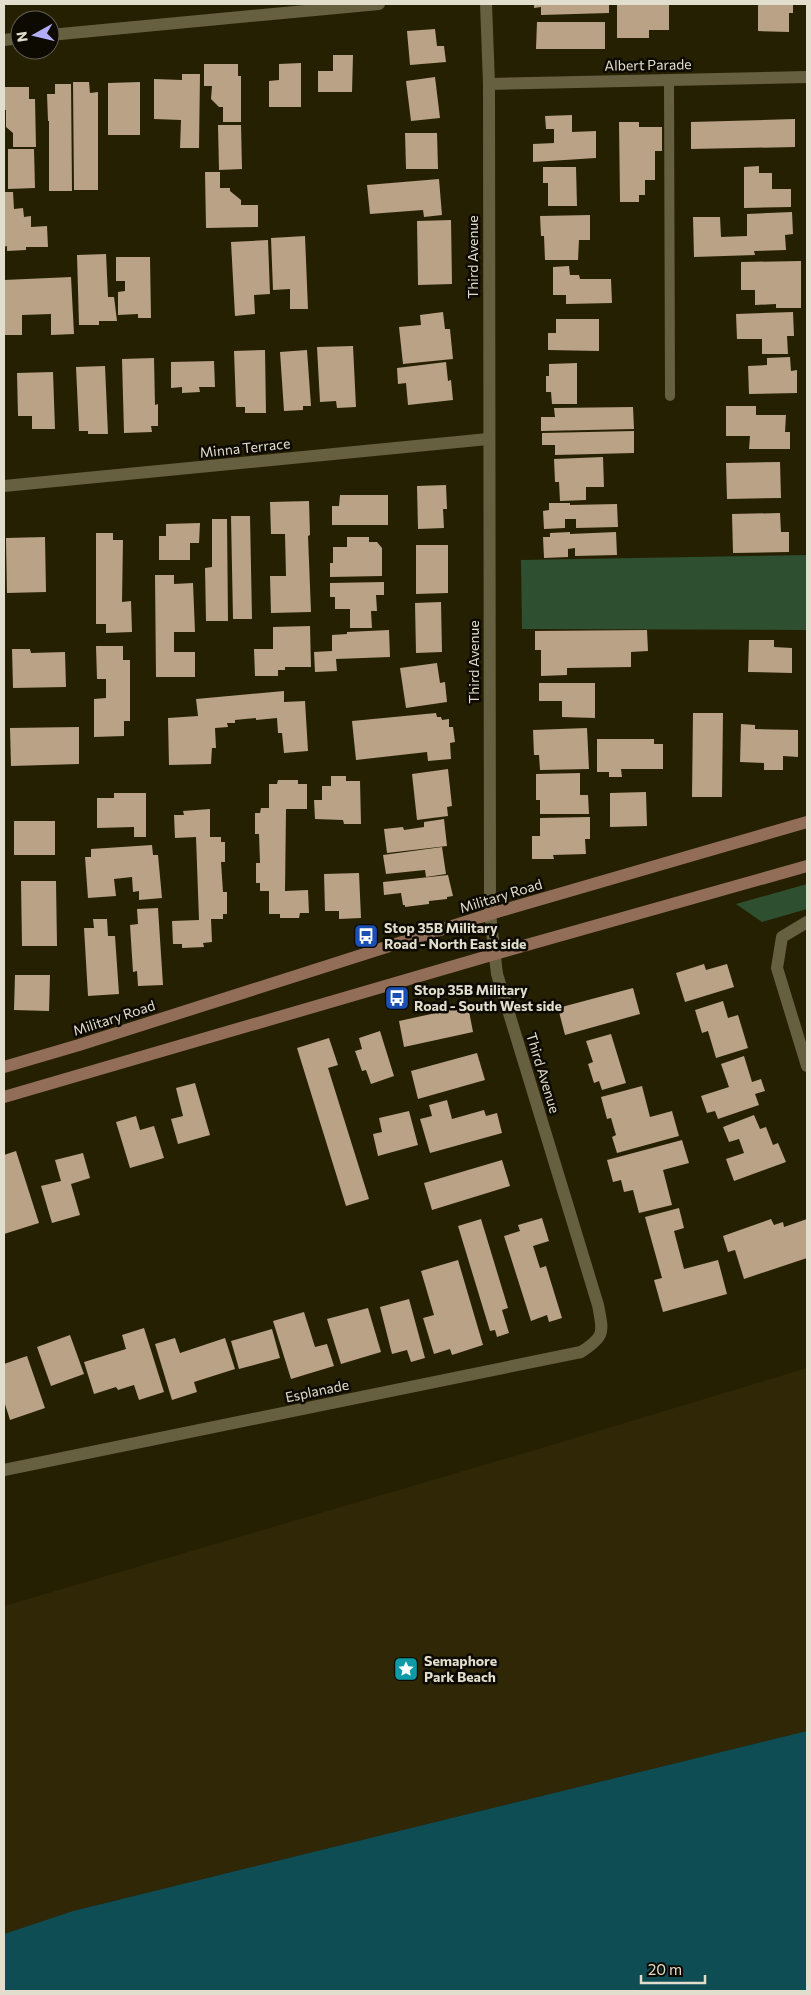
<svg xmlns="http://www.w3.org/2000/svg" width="811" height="1995" font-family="Commissioner,sans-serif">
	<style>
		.green { fill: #2e4f30 }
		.sand { fill: #2f2705 }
		.water { fill: #0f4d54 }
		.building { fill: #b9a286 }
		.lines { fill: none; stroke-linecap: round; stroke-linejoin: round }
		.service { stroke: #665f40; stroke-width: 10 }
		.minor { stroke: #665f40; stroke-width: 12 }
		.secondary { stroke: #926e58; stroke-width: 12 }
		.labels { text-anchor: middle; stroke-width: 5; stroke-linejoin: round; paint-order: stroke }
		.street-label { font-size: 14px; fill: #e1decd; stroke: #0d0a02 }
		.poi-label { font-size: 14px; font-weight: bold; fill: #e1decd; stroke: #0d0a02; text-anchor: start }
	</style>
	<rect width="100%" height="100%" fill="#262002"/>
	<g class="green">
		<polygon points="807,555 807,630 522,629 521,560"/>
		<polygon points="807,884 807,909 762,922 736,904"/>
	</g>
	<polygon class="sand" points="807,1368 807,1731 73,1911 4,1934 4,1606 535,1450"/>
	<polygon class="water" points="807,1731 807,1991 4,1991 4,1934 73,1911"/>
	<g class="building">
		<polygon points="534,4 609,4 609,13 541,15 541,7 534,8"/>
		<polygon points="617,4 669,4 669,30 649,30 649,38 617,38"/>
		<polygon points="758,4 793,4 793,13 789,13 789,32 758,31"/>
		<polygon points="537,22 605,22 605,49 536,49"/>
		<polygon points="435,29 437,46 444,46 446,62 410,65 407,31"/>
		<polygon points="333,55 353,55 352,92 318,92 318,71 333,71"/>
		<polygon points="301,63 301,107 269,107 269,81 279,80 279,64"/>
		<polygon points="204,64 238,64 238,76 241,76 241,122 223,122 223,107 219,107 211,99 212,86 204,86"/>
		<polygon points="182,74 200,74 199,148 180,148 181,120 154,119 154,79 182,80"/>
		<polygon points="435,77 440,118 411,121 406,81"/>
		<polygon points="73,82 89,82 90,93 98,92 98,190 74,190"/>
		<polygon points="140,82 140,135 108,135 108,83"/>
		<polygon points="55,84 71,84 72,191 49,191 49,121 48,121 47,94 55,94"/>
		<polygon points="4,87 29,87 29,99 35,99 36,147 13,147 13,133 6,127 6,110 4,110"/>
		<polygon points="572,115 572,132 596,131 596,158 533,162 533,144 554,143 554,129 546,129 545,116"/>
		<polygon points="795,119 795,147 691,149 691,122"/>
		<polygon points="619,122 639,122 639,127 662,127 662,151 655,151 655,180 645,180 645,195 639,195 639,202 620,202"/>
		<polygon points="218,125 241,125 242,169 219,170"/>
		<polygon points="405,133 437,133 438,169 406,169"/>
		<polygon points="8,149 34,149 35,188 8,189"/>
		<polygon points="759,166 759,173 772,173 772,189 791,189 791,207 744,208 744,167"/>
		<polygon points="543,167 576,167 577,206 548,206 548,183 543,183"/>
		<polygon points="205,172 220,172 220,188 230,188 230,191 241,200 241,205 258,205 258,227 206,228"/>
		<polygon points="439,179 442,215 424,217 423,210 370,214 367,185"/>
		<polygon points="4,192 13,192 14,209 23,208 24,217 31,216 31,227 47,226 48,247 26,247 26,250 7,251 7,246 4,247"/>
		<polygon points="792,212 793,234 785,235 786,250 754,251 755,255 694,257 693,217 720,217 721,237 747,236 747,214"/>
		<polygon points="590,215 590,240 579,240 578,260 545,260 544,236 541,236 540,216"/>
		<polygon points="451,220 452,284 418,285 417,221"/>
		<polygon points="305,236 308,309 290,309 290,289 273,290 271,238"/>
		<polygon points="268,240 270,294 254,295 255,314 235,316 231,242"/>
		<polygon points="106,254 108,297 114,297 117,321 99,321 99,325 79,325 77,255"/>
		<polygon points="116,257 150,257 151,318 138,318 138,314 118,315 118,292 125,291 125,281 116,281"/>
		<polygon points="801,261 801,308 776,308 776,304 755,305 755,290 741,290 741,262"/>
		<polygon points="569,266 570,275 579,275 580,279 611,279 612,303 566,304 566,295 553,295 553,267"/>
		<polygon points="71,277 74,334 51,335 51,314 22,315 22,335 4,335 4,280"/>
		<polygon points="443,312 445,329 450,329 453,359 403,364 399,327 421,325 420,315"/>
		<polygon points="793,312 794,336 787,336 788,354 762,354 762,339 737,339 736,314"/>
		<polygon points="556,319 599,319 599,351 548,350 548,333 556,333"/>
		<polygon points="353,346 356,407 337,408 336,401 320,402 317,347"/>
		<polygon points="265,350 266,413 245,413 245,407 236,407 234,351"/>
		<polygon points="307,350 311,406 303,406 303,410 284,411 280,352"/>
		<polygon points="790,357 791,371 797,370 797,393 749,394 748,366 767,365 767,358"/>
		<polygon points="154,358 155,405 158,404 158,426 151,426 152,432 124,433 122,359"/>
		<polygon points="214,361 215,387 199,387 200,392 182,393 182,387 171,388 171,362"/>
		<polygon points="446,362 448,381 451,380 453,400 408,405 406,383 398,384 397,368"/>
		<polygon points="577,363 577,404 552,404 551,392 546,392 546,376 549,376 549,364"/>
		<polygon points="105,366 108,434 88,434 88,431 79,431 76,367"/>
		<polygon points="53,372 55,429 32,429 32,416 18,416 17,373"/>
		<polygon points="726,406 756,406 756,415 786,415 785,432 790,432 790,449 749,449 750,436 726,436"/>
		<polygon points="633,407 634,429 541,431 541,417 555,417 554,408"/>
		<polygon points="634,431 634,453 555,455 555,445 542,445 542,433"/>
		<polygon points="603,457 604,487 586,487 586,500 560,501 559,482 555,482 554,459"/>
		<polygon points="780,462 781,498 727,499 726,463"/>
		<polygon points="446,485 447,509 443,509 444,528 418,529 417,486"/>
		<polygon points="340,495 388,495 388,525 332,525 332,506 339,506"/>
		<polygon points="309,501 310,535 308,536 311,612 271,613 270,576 286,576 285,534 271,534 270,502"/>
		<polygon points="549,503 570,503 570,505 617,504 618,527 576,528 576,519 565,519 565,528 544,529 543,511 549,510"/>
		<polygon points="780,513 781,532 789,532 789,552 733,553 732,514"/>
		<polygon points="231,516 250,516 252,619 233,619"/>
		<polygon points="212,519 227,519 228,621 206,621 205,568 212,567"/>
		<polygon points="200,523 199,543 190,543 190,560 159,560 159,536 166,536 166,524"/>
		<polygon points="570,532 570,534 616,532 617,555 575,556 575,548 568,549 568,557 544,558 543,537 550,537 550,533"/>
		<polygon points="96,533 113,533 113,540 123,540 122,602 131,601 132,632 106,633 106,624 96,624"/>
		<polygon points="45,537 46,592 7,593 6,538"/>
		<polygon points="347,537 369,537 369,542 377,542 382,548 382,576 330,577 330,563 333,563 333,547 347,547"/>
		<polygon points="416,545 448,545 448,593 416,594"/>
		<polygon points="155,575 174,575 174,584 193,583 195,632 174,632 174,652 195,652 195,677 156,677"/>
		<polygon points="384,582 384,595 376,595 377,611 371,611 372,628 350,628 350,609 335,609 335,597 330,597 330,583"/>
		<polygon points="441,602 442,652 416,653 415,603"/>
		<polygon points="310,626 311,667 285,667 285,670 278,670 278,676 255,676 254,649 273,649 273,627"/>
		<polygon points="389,630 390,657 336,659 337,671 315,672 314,652 332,651 332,635 347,634 347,632"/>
		<polygon points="647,630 648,651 631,652 631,667 567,668 567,675 541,676 541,650 535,650 535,631"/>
		<polygon points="749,640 774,640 774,647 792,648 792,673 748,672"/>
		<polygon points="96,646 123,646 123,660 130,660 130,721 124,721 124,736 94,737 94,699 106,698 106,679 97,679"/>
		<polygon points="12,649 30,649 31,653 65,652 66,687 13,688"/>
		<polygon points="437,663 440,683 445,682 447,702 406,708 400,668"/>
		<polygon points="539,683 595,683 595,718 562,717 562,701 539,701"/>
		<polygon points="284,691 284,702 305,701 308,751 284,753 282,733 278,733 277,718 256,720 256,718 245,719 235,720 235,723 227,723 228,727 215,728 216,748 212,748 211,764 169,765 168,718 198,716 196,699"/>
		<polygon points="436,713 437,717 441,717 442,720 449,719 449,727 453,727 455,742 450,743 451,759 428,761 427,752 356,760 352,721"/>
		<polygon points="693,713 723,713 722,797 692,797"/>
		<polygon points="741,724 755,725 755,729 798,730 798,757 783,756 783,770 764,770 764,763 740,762"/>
		<polygon points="79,727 79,764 11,766 10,728"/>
		<polygon points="587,728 589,769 540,770 539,755 534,755 533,730"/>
		<polygon points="597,739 654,739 654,744 663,744 663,769 621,769 622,777 609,777 609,772 597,772"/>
		<polygon points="448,769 452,806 447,807 448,816 417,820 412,774"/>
		<polygon points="580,773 580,795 588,795 589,814 540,814 540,800 536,800 536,774"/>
		<polygon points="331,776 346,776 346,781 360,781 361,824 344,824 343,820 315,819 314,800 322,800 322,786 331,786"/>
		<polygon points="278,780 298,780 298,784 307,784 307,809 286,809 285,891 308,890 309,913 300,913 299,918 280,918 280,914 269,914 269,891 260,891 260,883 256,883 256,863 260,863 259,834 255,834 255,813 260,813 261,808 269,808 269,784 277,784"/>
		<polygon points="646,792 647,826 610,827 610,793"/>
		<polygon points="114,793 146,793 146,837 134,837 134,827 97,828 97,798 114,798"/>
		<polygon points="210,809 210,837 221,837 221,842 225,842 225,862 221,862 223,892 227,892 227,914 223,914 223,919 211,919 212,942 203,943 204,947 182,948 182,944 173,944 172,921 199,920 196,837 175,838 174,815 184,815 183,811"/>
		<polygon points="590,817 590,839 585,839 586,854 553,855 554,859 532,859 532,836 540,836 540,818"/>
		<polygon points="444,819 447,846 387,853 384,829 403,827 404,830 424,827 424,822"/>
		<rect x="14" y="821" width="41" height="34"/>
		<polygon points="152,845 153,855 158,855 162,898 139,900 139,891 133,892 132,877 114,879 116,896 88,898 85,857 91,857 91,849"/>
		<polygon points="442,847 446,874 426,877 425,870 386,874 383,855"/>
		<polygon points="359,873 361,918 339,919 339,911 325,911 324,874"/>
		<polygon points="448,875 453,896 447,897 447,899 429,901 429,904 405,907 405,905 403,905 401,893 384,895 383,882"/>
		<polygon points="21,881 56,881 57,946 22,946"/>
		<polygon points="158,908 163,985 138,986 137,971 133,972 130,925 138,924 137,909"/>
		<polygon points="93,919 107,919 108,936 115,936 119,994 88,996 84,928 94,928"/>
		<polygon points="704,964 706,970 727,964 734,987 685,1002 676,973"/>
		<polygon points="15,975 50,975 49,1011 14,1010"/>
		<polygon points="633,988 640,1014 565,1035 558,1008"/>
		<polygon points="723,1001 728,1018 738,1015 748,1048 716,1058 708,1031 702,1033 695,1010"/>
		<polygon points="468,1006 473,1032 404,1047 399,1021"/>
		<polygon points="380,1031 394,1076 371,1084 366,1070 362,1071 355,1051 362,1049 359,1038"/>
		<polygon points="611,1034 626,1083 602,1090 599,1081 594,1083 588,1064 593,1062 586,1041"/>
		<polygon points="329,1038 338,1065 328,1068 369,1199 346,1206 297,1048"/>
		<polygon points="477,1053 485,1080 418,1099 411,1071"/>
		<polygon points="744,1056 752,1082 761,1079 765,1091 755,1094 759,1105 718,1119 715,1111 707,1113 701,1096 729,1087 721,1064"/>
		<polygon points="195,1083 210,1135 178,1144 171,1119 183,1116 176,1088"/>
		<polygon points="642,1086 650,1117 672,1111 679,1136 617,1153 612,1137 616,1135 611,1118 607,1119 601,1097"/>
		<polygon points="447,1100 452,1119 484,1110 486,1116 497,1113 502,1133 430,1153 420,1119 432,1116 429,1105"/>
		<polygon points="409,1111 418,1145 378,1156 373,1134 382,1132 379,1118"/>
		<polygon points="754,1115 760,1129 766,1127 773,1145 778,1143 786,1162 734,1181 726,1159 744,1153 739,1139 729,1142 723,1127"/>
		<polygon points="136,1116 140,1130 154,1126 164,1158 130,1168 116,1122"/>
		<polygon points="682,1140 689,1163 663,1170 672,1205 639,1213 633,1190 624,1192 621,1180 613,1182 607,1160"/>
		<polygon points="16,1151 39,1223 4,1234 4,1155"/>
		<polygon points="83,1153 90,1178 71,1184 80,1215 52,1223 41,1186 61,1181 55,1160"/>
		<polygon points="502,1160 510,1186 432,1210 424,1183"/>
		<polygon points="679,1208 684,1228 674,1231 684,1269 718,1260 727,1294 663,1312 654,1280 662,1278 645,1217"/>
		<polygon points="542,1218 549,1241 533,1246 540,1268 546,1266 562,1318 549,1322 547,1315 531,1321 504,1236 520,1231 518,1225"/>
		<polygon points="481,1219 508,1308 502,1310 509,1333 497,1337 495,1330 490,1331 458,1226"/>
		<polygon points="771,1219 774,1225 783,1222 784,1227 807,1219 807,1258 744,1279 735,1250 728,1252 723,1236"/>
		<polygon points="458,1260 483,1345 452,1355 450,1349 434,1354 423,1318 434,1315 421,1271"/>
		<polygon points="409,1299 425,1358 411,1362 407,1350 392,1354 380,1307"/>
		<polygon points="368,1308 381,1352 341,1364 327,1319"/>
		<polygon points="304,1312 315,1347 327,1344 334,1366 291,1379 273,1321"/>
		<polygon points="144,1328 164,1392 139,1400 134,1385 118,1390 116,1387 94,1394 84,1362 126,1349 122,1335"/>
		<polygon points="272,1329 280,1358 239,1369 231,1341"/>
		<polygon points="70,1335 84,1374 51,1386 37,1347"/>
		<polygon points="175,1338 180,1353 225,1338 235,1369 194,1382 197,1392 172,1400 155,1344"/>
		<polygon points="27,1356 45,1408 10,1420 4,1401 4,1364"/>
	</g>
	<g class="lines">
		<polyline class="service" points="669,80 670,396"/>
		<g class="minor">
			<polyline points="50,35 379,4"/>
			<polyline points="4,40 20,38"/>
			<polyline points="489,84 807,77"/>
			<polyline points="4,486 488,439"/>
			<polyline points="807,922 782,937 777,968 807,1066"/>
			<path d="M4,1470L581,1352C606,1336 603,1332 598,1305L497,974L490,914L489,84L486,4"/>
		</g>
		<g class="secondary">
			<polyline points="4,1067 79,1045 490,914 807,822"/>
			<polyline points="4,1097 495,954 807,866"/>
		</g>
	</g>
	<defs>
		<symbol id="bus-square" viewBox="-11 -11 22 22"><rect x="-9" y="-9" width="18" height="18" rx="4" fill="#1a4fb4" stroke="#0d0a02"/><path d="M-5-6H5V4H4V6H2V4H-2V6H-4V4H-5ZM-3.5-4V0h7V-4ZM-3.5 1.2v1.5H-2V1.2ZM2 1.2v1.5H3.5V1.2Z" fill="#fff"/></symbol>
		<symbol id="sight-square" viewBox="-11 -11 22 22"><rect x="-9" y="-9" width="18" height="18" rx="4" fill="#0f9aa8" stroke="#0d0a02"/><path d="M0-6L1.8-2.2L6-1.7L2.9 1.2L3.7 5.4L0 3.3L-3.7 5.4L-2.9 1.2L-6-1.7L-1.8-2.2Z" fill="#fff"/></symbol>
	</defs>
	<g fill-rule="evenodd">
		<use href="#bus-square" x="352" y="922" width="28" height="28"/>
		<use href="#bus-square" x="383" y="984" width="28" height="28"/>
		<use href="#sight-square" x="392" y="1655" width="28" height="28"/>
	</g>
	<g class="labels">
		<g class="street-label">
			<text transform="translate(648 65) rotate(-1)" y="5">Albert Parade</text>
			<text transform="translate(473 257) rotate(-90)" y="5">Third Avenue</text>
			<text transform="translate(245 448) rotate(-6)" y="5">Minna Terrace</text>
			<text transform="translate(474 662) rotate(-90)" y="5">Third Avenue</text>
			<text transform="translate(501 896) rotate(-17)" y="5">Military Road</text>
			<text transform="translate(114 1018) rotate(-18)" y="5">Military Road</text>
			<text transform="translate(543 1073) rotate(73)" y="5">Third Avenue</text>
			<text transform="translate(317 1391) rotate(-12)" y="5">Esplanade</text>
		</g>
		<g class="poi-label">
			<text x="384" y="933">Stop 35B Military<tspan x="384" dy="16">Road - North East side</tspan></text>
			<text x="414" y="995">Stop 35B Military<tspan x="414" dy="16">Road - South West side</tspan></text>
			<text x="424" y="1666">Semaphore<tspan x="424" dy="16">Park Beach</tspan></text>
		</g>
	</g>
	<rect width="811" height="1995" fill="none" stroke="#e1decd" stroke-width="10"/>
	<g transform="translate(35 35) rotate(262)"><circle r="24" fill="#0d0a02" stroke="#625f53"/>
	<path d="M0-4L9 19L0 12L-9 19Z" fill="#b3adf9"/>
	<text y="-8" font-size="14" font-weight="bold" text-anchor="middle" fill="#e1decd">N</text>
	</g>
	<path d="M641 1975v8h64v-8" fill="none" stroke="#e1decd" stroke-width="2.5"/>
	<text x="648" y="1975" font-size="15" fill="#e1decd" stroke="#0d0a02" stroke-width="4" paint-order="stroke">20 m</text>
</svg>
